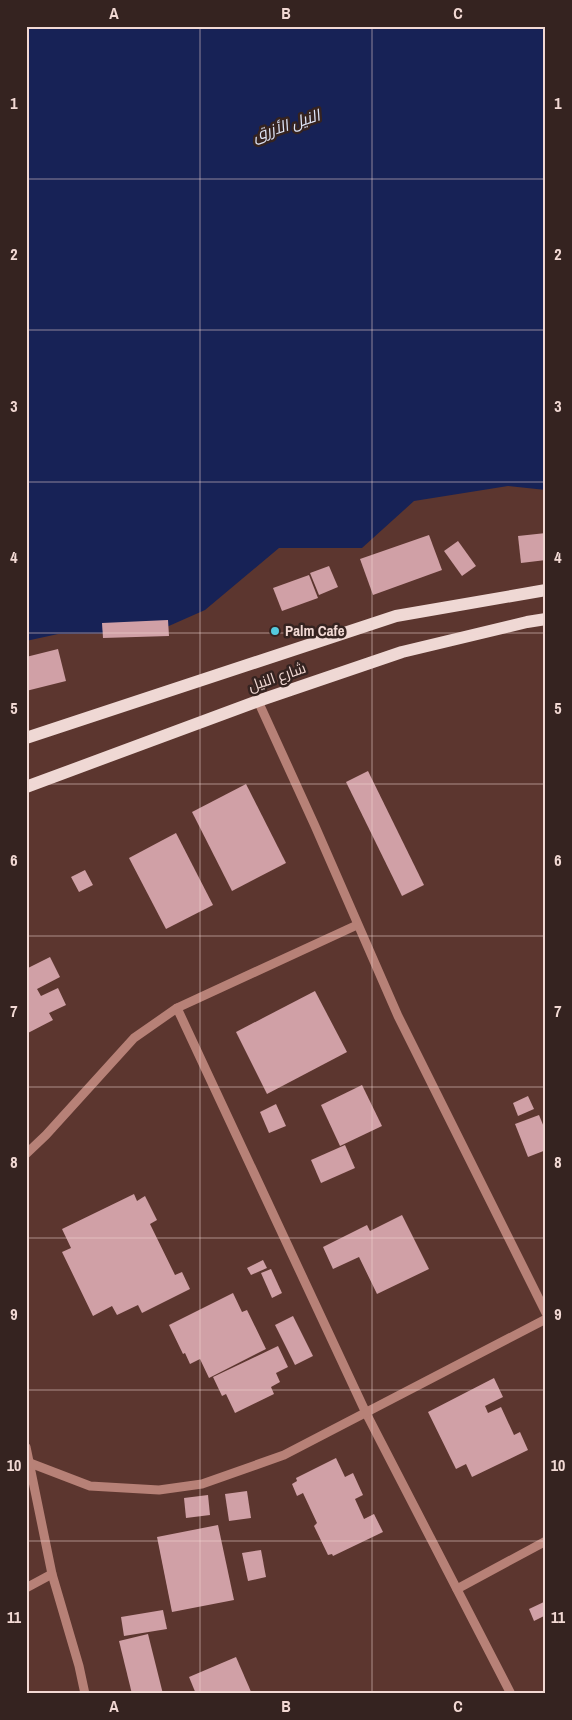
<svg xmlns="http://www.w3.org/2000/svg" width="572" height="1720" font-family="'Archivo Narrow',Cairo,sans-serif">
	<style>
		.water { fill: #172256 }
		.building { fill: #d0a0a6 }
		.lines { fill: none; stroke-linecap: round; stroke-linejoin: round }
		.minor { stroke: #b78177; stroke-width: 9 }
		.major { stroke: #efd8d4; stroke-width: 12 }
		.grid { fill: none; stroke: #f2d9d4; stroke-width: 1; stroke-opacity: 0.55 }
		.poi-dot { fill: #54cade; stroke: #352320; stroke-width: 2 }
		.labels { text-anchor: middle; stroke-width: 5; stroke-linejoin: round; paint-order: stroke }
		.poi-label { font-size: 15px; font-weight: bold; fill: #f2d9d4; stroke: #352320; text-anchor: start }
		.street-label { font-size: 15px; fill: #f2d9d4; stroke: #352320 }
		.water-label { font-size: 16px; font-style: italic; fill: #dde3f5; stroke: #352320 }
		.neatline { fill: none; stroke: #f2d9d4; stroke-width: 2 }
		.grid-label { font-size: 16px; text-anchor: middle; font-weight: bold; fill: #f2d9d4 }
	</style>
	<rect width="100%" height="100%" fill="#5c362f"/>
	<polygon class="water" points="26,26 546,26 546,490 508,486 414,501 362,548 279,548 205,610 153,633 58,634 26,641"/>
	<g class="building">
		<polygon points="546,533 546,560 521,563 518,536"/>
		<polygon points="429,535 442,570 373,595 360,559"/>
		<polygon points="458,541 476,566 462,576 444,551"/>
		<polygon points="329,566 338,587 319,595 310,573"/>
		<polygon points="309,575 318,598 282,611 273,588"/>
		<polygon points="168,620 169,636 103,638 102,623"/>
		<polygon points="58,649 66,681 26,691 26,657"/>
		<polygon points="368,771 424,885 402,896 346,782"/>
		<polygon points="246,784 286,863 232,891 192,812"/>
		<polygon points="176,833 213,905 166,929 129,858"/>
		<polygon points="85,870 93,885 79,892 71,877"/>
		<polygon points="50,957 60,977 37,989 41,996 58,988 66,1005 49,1013 53,1020 26,1034 26,969"/>
		<polygon points="315,991 347,1052 267,1094 236,1032"/>
		<polygon points="362,1085 382,1126 340,1146 321,1105"/>
		<polygon points="528,1096 534,1109 518,1116 513,1103"/>
		<polygon points="276,1104 286,1126 269,1133 260,1112"/>
		<polygon points="539,1115 546,1132 546,1150 528,1157 515,1124"/>
		<polygon points="345,1145 355,1168 321,1183 311,1160"/>
		<polygon points="134,1194 137,1201 145,1196 157,1220 150,1224 175,1275 182,1272 190,1289 142,1313 138,1305 117,1315 112,1306 93,1316 62,1252 71,1248 62,1229"/>
		<polygon points="402,1215 429,1269 377,1294 359,1257 333,1269 323,1247 367,1225 370,1231"/>
		<polygon points="263,1260 267,1268 251,1275 247,1268"/>
		<polygon points="271,1269 282,1293 272,1298 261,1273"/>
		<polygon points="233,1293 242,1312 247,1310 266,1349 209,1378 200,1359 190,1364 185,1353 183,1354 169,1325"/>
		<polygon points="293,1316 313,1356 295,1365 275,1325"/>
		<polygon points="278,1346 288,1367 276,1373 280,1382 271,1387 274,1394 235,1413 226,1394 222,1396 213,1377"/>
		<polygon points="494,1378 503,1397 485,1406 488,1413 501,1407 514,1435 520,1432 528,1450 472,1477 466,1464 456,1469 428,1412"/>
		<polygon points="336,1458 345,1477 353,1473 363,1495 355,1499 364,1519 374,1514 383,1532 333,1556 332,1554 328,1555 314,1526 317,1523 303,1493 297,1496 292,1484 297,1481 296,1478"/>
		<polygon points="247,1491 251,1518 229,1521 225,1494"/>
		<polygon points="208,1495 210,1515 186,1518 184,1498"/>
		<polygon points="218,1525 234,1600 172,1612 157,1537"/>
		<polygon points="261,1550 266,1577 248,1581 242,1553"/>
		<polygon points="546,1601 546,1615 534,1621 529,1609"/>
		<polygon points="163,1610 167,1629 124,1636 121,1617"/>
		<polygon points="148,1634 163,1694 132,1694 119,1641"/>
		<polygon points="236,1657 252,1694 196,1694 189,1677"/>
	</g>
	<g class="lines">
		<g class="minor">
			<polyline points="258,701 315,826 398,1016 546,1313"/>
			<polyline points="177,1008 366,1413 511,1694"/>
			<polyline points="26,1154 46,1135 134,1038 177,1008 357,925"/>
			<polyline points="26,1447 52,1574 79,1666 85,1694"/>
			<polyline points="30,1463 90,1486 159,1490 202,1484 284,1455 546,1319"/>
			<polyline points="26,1588 52,1574"/>
			<polyline points="457,1589 546,1541"/>
		</g>
		<g class="major">
			<polyline points="26,738 396,616 546,590"/>
			<polyline points="26,787 258,701 402,652 527,622 546,619"/>
		</g>
	</g>
	<path class="grid" d="M200,26V1694M372,26V1694M26,179H546M26,330H546M26,482H546M26,633H546M26,784H546M26,936H546M26,1087H546M26,1238H546M26,1390H546M26,1541H546"/>
	<circle class="poi-dot" cx="275" cy="631" r="5"/>
	<g class="labels">
		<g class="poi-label">
			<text x="285" y="636">Palm Cafe</text>
		</g>
		<g class="street-label">
			<text transform="translate(277 677) rotate(-19)" y="5">شارع النيل</text>
		</g>
		<g class="water-label">
			<text transform="translate(286 125) rotate(-18)" y="6">النيل الأزرق</text>
		</g>
	</g>
	<rect width="572" height="1720" fill="none" stroke="#352320" stroke-width="55"/>
	<rect x="28" y="28" width="516" height="1664" class="neatline"/>
	<g class="grid-label">
		<text x="114" y="19">A</text>
		<text x="286" y="19">B</text>
		<text x="458" y="19">C</text>
		<text x="14" y="109">1</text>
		<text x="558" y="109">1</text>
		<text x="14" y="260">2</text>
		<text x="558" y="260">2</text>
		<text x="14" y="412">3</text>
		<text x="558" y="412">3</text>
		<text x="14" y="563">4</text>
		<text x="558" y="563">4</text>
		<text x="14" y="714">5</text>
		<text x="558" y="714">5</text>
		<text x="14" y="866">6</text>
		<text x="558" y="866">6</text>
		<text x="14" y="1017">7</text>
		<text x="558" y="1017">7</text>
		<text x="14" y="1168">8</text>
		<text x="558" y="1168">8</text>
		<text x="14" y="1320">9</text>
		<text x="558" y="1320">9</text>
		<text x="14" y="1471">10</text>
		<text x="558" y="1471">10</text>
		<text x="14" y="1623">11</text>
		<text x="558" y="1623">11</text>
		<text x="114" y="1712">A</text>
		<text x="286" y="1712">B</text>
		<text x="458" y="1712">C</text>
	</g>
</svg>
